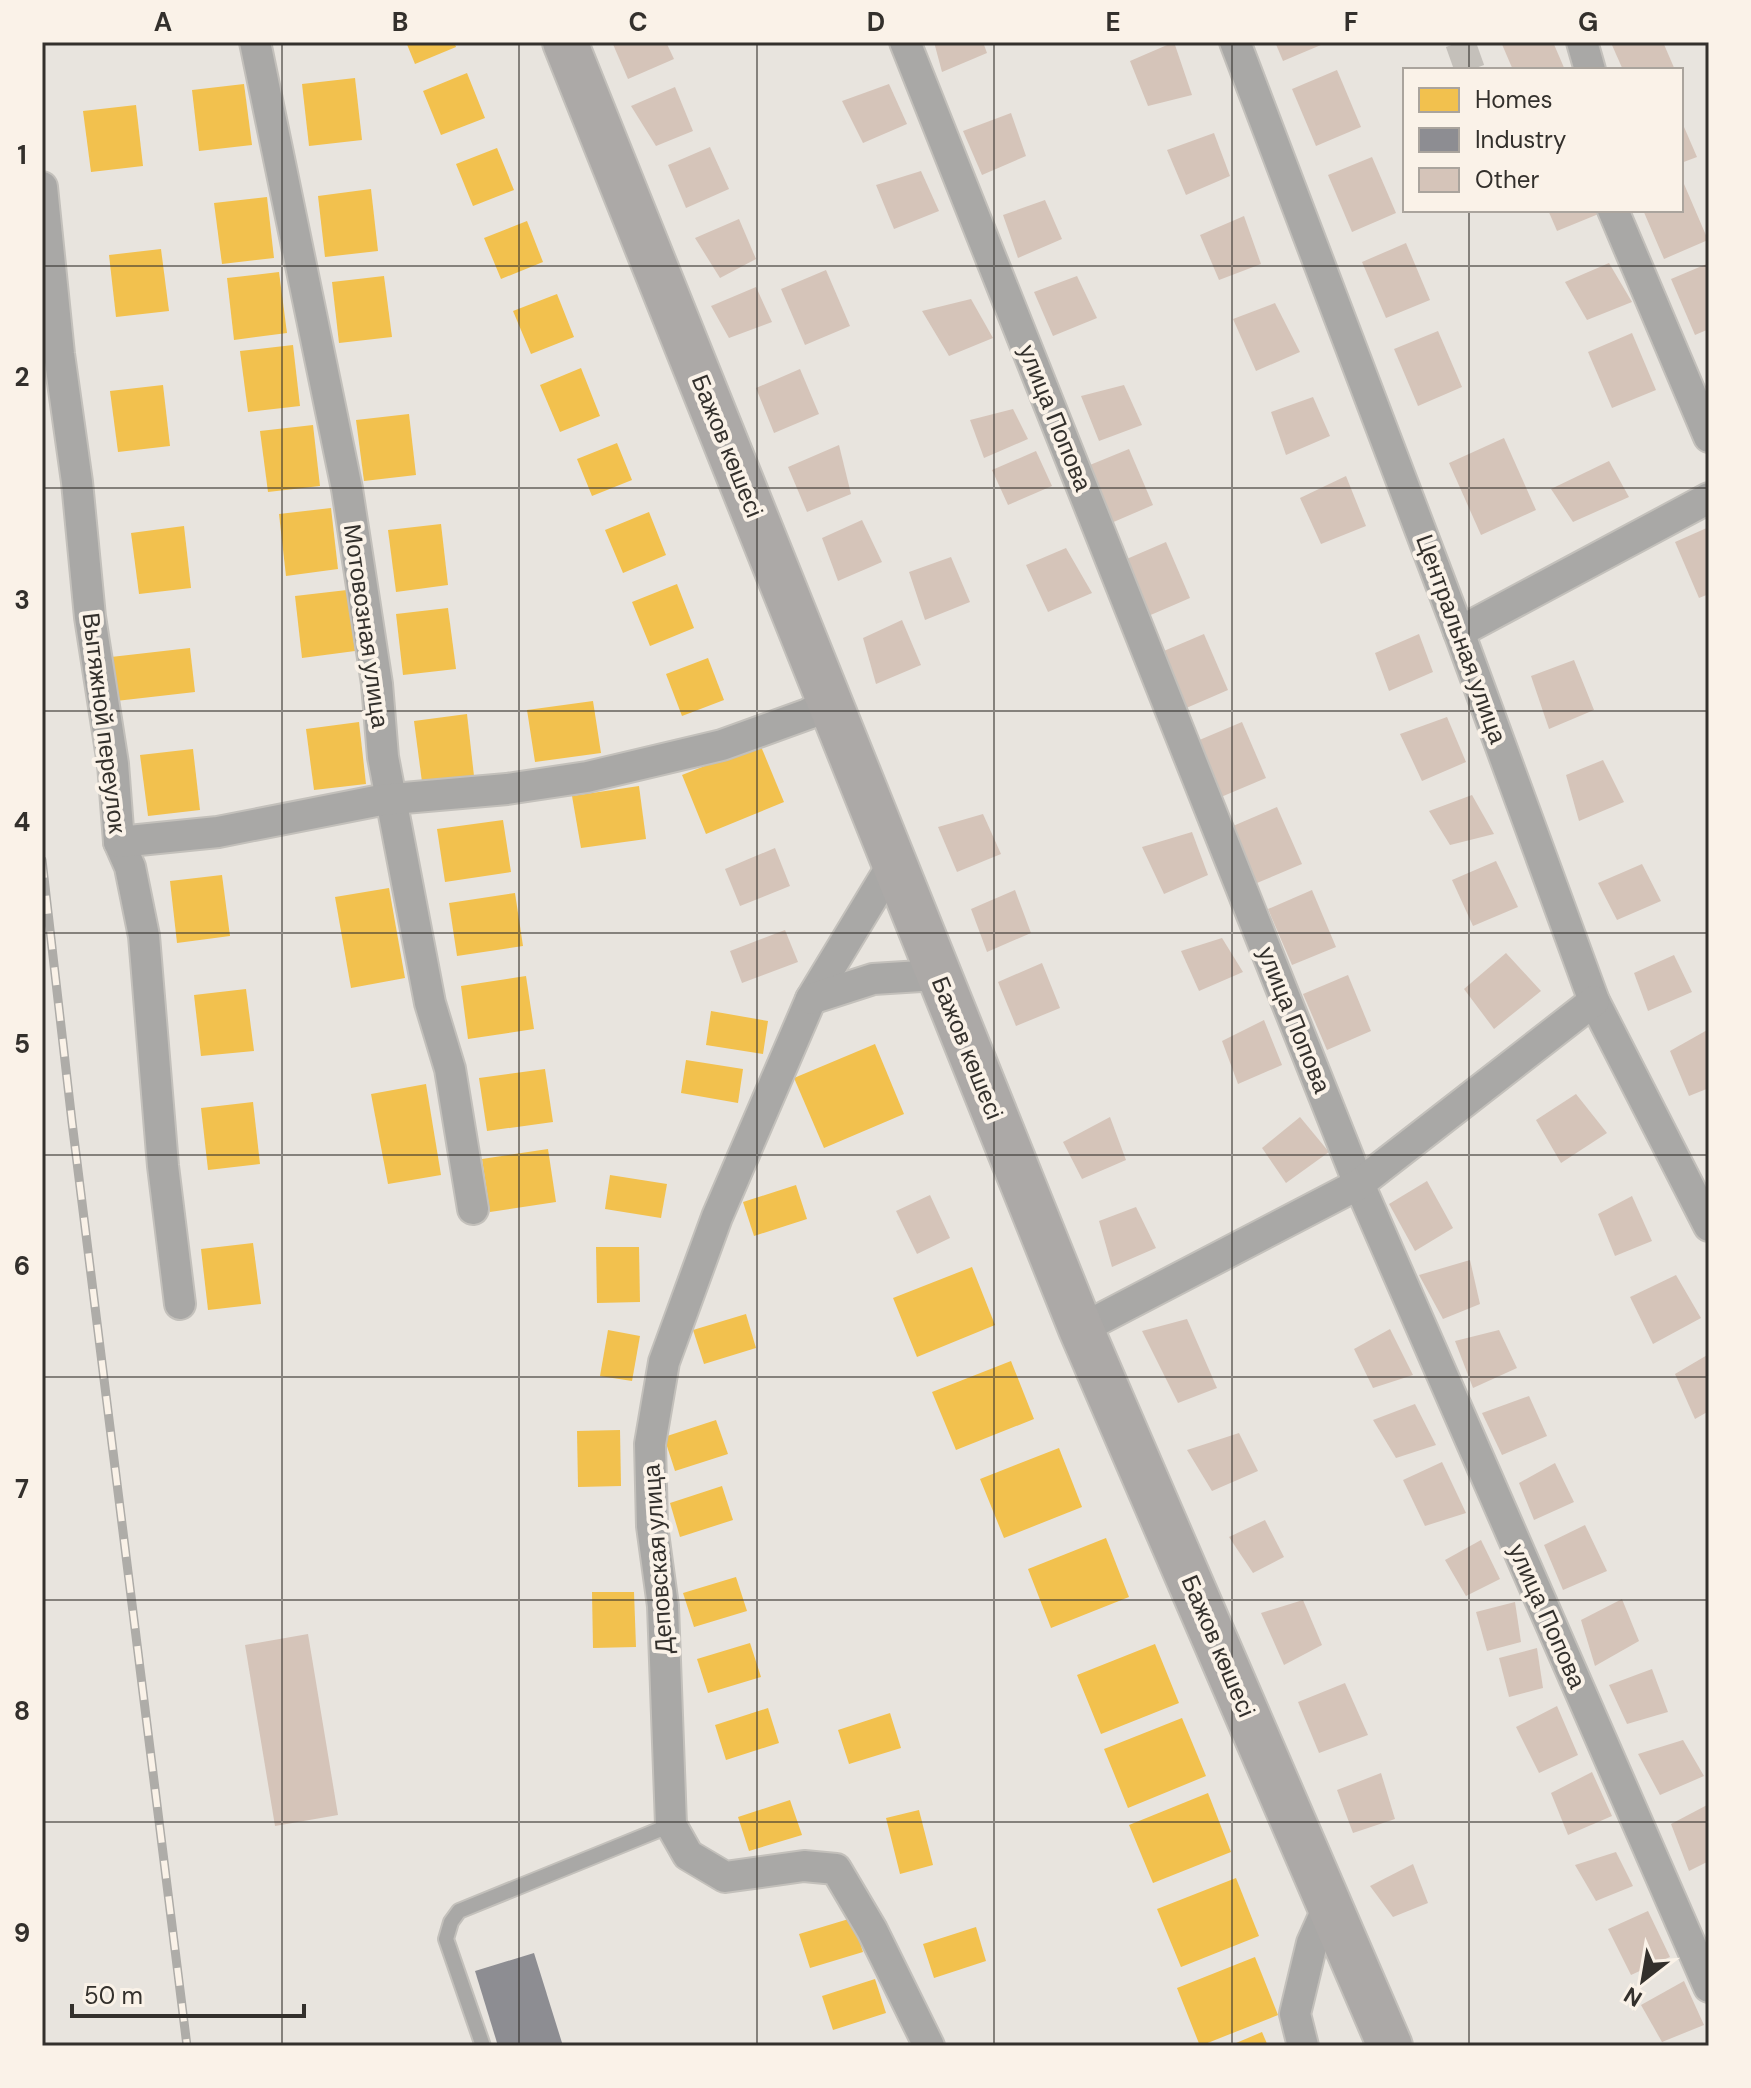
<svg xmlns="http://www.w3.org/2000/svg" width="1751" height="2088" font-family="'DM Sans',sans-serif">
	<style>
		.homes { fill: #f2c14e }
		.industry { fill: #8d8d92 }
		.building { fill: #d5c4b9 }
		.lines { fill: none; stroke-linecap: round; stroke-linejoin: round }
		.street-tunnel { stroke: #c4c0ba; stroke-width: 30; stroke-dasharray: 30 15; stroke-linecap: butt }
		.lane-casing { stroke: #c3c0bb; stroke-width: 18 }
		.street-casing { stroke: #c3c0bb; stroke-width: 34 }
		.primary-casing { stroke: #c3c0bb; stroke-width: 48 }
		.lane { stroke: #a9a8a6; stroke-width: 14 }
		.street { stroke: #a9a8a6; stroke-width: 30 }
		.primary { stroke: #aca9a7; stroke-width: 44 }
		.rail-casing { stroke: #aeaca8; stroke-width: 9 }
		.rail { stroke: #faf2e8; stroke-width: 6; stroke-dasharray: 18; stroke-linecap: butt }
		.grid { fill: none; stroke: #33302c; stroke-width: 2; stroke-opacity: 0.55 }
		.labels { text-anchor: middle; stroke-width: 8; stroke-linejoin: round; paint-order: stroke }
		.street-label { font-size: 24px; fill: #33302c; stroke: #faf2e8 }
		.neatline { fill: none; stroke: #33302c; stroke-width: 3 }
		.grid-label { font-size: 26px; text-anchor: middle; font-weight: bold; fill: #33302c }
	</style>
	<rect width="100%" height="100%" fill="#e8e4de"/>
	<g class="homes">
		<polygon points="406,42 454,42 456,47 415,64"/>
		<polygon points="467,73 485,118 441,135 423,91"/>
		<polygon points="355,78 362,140 309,146 302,84"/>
		<polygon points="244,84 252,145 199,151 192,90"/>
		<polygon points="136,105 143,166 91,172 83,111"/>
		<polygon points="497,148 514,190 473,206 456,164"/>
		<polygon points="371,189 378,251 325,257 318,196"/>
		<polygon points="267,197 274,258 222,264 214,203"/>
		<polygon points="527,221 543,262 501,279 484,238"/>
		<polygon points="161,249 169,311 116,317 109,255"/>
		<polygon points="279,272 287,333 234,340 227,278"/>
		<polygon points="384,276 392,337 339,343 332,282"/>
		<polygon points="557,294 574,337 531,354 513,311"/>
		<polygon points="293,345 300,406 248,412 240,351"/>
		<polygon points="581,368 600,416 560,432 540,385"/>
		<polygon points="163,385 170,446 118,452 110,391"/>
		<polygon points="409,414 416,475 364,481 356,420"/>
		<polygon points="313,425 320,486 268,492 260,431"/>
		<polygon points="617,443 632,480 592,496 577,459"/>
		<polygon points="331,508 338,569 286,576 279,514"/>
		<polygon points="649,512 666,555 623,573 605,530"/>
		<polygon points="441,524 448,585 396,592 388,530"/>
		<polygon points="184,526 191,588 139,594 131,533"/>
		<polygon points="677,584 694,628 650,646 632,602"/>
		<polygon points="347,590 355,651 302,658 295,596"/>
		<polygon points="448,608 456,669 403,675 396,614"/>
		<polygon points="190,648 195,692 116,701 111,657"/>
		<polygon points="708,658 724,700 682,716 666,674"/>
		<polygon points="593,701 601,753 535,762 527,710"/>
		<polygon points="467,714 474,776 422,782 414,721"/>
		<polygon points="359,722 366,784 314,790 306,729"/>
		<polygon points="760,744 784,802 706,834 682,775"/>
		<polygon points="193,749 200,810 148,816 140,755"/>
		<polygon points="639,786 646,839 581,848 572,796"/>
		<polygon points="503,820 511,872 445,882 437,829"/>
		<polygon points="222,875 230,936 177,943 170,881"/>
		<polygon points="389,888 405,978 351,988 335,897"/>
		<polygon points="515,893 523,946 457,956 449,903"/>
		<polygon points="526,976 534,1029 468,1039 461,986"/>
		<polygon points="246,989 254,1051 201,1056 194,995"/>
		<polygon points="711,1011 768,1021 763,1054 706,1045"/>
		<polygon points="875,1044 904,1114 824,1148 794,1078"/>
		<polygon points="686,1060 743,1069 738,1103 681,1093"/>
		<polygon points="545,1069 553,1122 487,1131 479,1078"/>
		<polygon points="426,1084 441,1175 388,1184 371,1094"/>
		<polygon points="253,1102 260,1164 208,1170 201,1108"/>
		<polygon points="548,1149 556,1202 490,1212 482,1159"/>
		<polygon points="610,1175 667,1184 661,1218 605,1209"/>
		<polygon points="796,1185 807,1219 754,1236 743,1202"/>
		<polygon points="253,1243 261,1304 208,1310 201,1249"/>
		<polygon points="596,1247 639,1247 640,1302 597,1303"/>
		<polygon points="972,1267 995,1325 917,1357 893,1298"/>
		<polygon points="746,1314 756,1348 704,1364 693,1330"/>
		<polygon points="608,1330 640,1336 632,1381 600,1376"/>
		<polygon points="1011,1361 1034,1419 956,1450 932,1392"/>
		<polygon points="716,1420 728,1454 675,1471 664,1437"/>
		<polygon points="620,1430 621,1486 578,1487 577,1431"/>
		<polygon points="1059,1448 1082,1507 1004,1538 980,1479"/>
		<polygon points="722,1486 733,1520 680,1537 670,1503"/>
		<polygon points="1106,1538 1129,1597 1051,1628 1028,1569"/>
		<polygon points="736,1577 747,1611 694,1627 683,1593"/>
		<polygon points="592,1592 634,1592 636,1647 593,1648"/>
		<polygon points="750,1643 761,1677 708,1693 697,1659"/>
		<polygon points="1155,1644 1179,1703 1101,1734 1077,1675"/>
		<polygon points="768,1708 779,1743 726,1760 715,1725"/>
		<polygon points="890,1713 901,1748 849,1764 838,1730"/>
		<polygon points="1182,1718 1206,1776 1128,1808 1104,1749"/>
		<polygon points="1208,1793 1231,1852 1153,1883 1129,1825"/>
		<polygon points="790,1800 802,1835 749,1851 738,1817"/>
		<polygon points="919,1810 933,1865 900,1874 886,1818"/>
		<polygon points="1236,1878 1259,1936 1181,1967 1157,1909"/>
		<polygon points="852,1918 863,1952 810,1968 799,1934"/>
		<polygon points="976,1927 986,1961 934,1978 923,1944"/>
		<polygon points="1255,1957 1278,2015 1200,2046 1177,1988"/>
		<polygon points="875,1979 886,2013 833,2030 822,1996"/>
		<polygon points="1262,2032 1268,2046 1229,2046"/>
	</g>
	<polygon class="industry" points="534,1953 563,2046 498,2046 475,1971"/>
	<g class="building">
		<polygon points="612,42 666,42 674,59 628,79"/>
		<polygon points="934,42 983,42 987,53 942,72"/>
		<polygon points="1174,42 1192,95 1148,106 1130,61"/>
		<polygon points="1275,42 1328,42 1283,61"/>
		<polygon points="1501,42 1553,42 1565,70 1513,70"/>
		<polygon points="1620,42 1663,42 1675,70 1623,70 1612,45"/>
		<polygon points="1337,70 1361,127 1316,146 1292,89"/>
		<polygon points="889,84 907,124 863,143 842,101"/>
		<polygon points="675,87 693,131 656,146 631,106"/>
		<polygon points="1011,113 1026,156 982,175 963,131"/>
		<polygon points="1681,120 1697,157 1681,163"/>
		<polygon points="1214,133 1230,176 1186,195 1167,150"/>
		<polygon points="710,147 729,189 686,208 668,165"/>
		<polygon points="1372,157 1396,213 1352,232 1328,175"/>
		<polygon points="921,171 939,211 894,229 876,185"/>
		<polygon points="1684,184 1708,240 1664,259 1643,210 1681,210 1681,186"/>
		<polygon points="1045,200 1062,239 1018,258 1003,215"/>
		<polygon points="1548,210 1600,210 1601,213 1557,231"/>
		<polygon points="1244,216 1261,264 1219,280 1200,235"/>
		<polygon points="739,219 756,259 720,278 695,238"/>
		<polygon points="1406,243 1430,300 1386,318 1362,262"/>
		<polygon points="1609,263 1632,302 1587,320 1565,282"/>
		<polygon points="1709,263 1709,329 1695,335 1671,279"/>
		<polygon points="826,270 850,326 805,345 781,289"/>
		<polygon points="1077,276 1097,318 1053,336 1034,292"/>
		<polygon points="756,287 772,322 729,338 711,306"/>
		<polygon points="971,299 993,338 949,356 922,311"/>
		<polygon points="1275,303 1300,352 1256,371 1233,319"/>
		<polygon points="1438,331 1462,387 1418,406 1394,349"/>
		<polygon points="1632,333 1656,390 1612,408 1588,352"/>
		<polygon points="800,369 819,414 774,433 756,388"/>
		<polygon points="1124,385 1142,425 1099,441 1081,396"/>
		<polygon points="1313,397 1330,436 1286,455 1271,412"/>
		<polygon points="1013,409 1028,439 984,458 970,420"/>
		<polygon points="1504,438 1536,510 1481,535 1449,463"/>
		<polygon points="839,445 851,494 807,512 788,467"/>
		<polygon points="1129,449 1153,505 1109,524 1085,467"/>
		<polygon points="1036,451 1052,486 1008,505 992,470"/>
		<polygon points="1609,461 1629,497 1573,522 1551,489"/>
		<polygon points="1346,476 1366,526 1321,544 1300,498"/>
		<polygon points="862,520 882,562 838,581 822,538"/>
		<polygon points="1709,527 1709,594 1699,598 1675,542"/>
		<polygon points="1166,542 1190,598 1146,617 1122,561"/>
		<polygon points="1066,548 1092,593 1048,612 1026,565"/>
		<polygon points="951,557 970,602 925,620 909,572"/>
		<polygon points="902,620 921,665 876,684 863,638"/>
		<polygon points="1204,634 1228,690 1184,709 1159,653"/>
		<polygon points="1419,634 1433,672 1389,691 1375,653"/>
		<polygon points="1574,660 1594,710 1549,729 1531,676"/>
		<polygon points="1447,717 1466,762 1422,781 1400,734"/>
		<polygon points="1242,722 1266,778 1221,797 1197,741"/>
		<polygon points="1603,760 1624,802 1579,821 1566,775"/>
		<polygon points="1472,795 1494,834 1450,845 1429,811"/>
		<polygon points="1277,807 1302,864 1257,883 1233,826"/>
		<polygon points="983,814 1001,854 957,872 938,827"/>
		<polygon points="1192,832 1208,875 1164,894 1142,847"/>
		<polygon points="775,848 790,886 740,906 725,869"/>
		<polygon points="1496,861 1518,907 1473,926 1452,880"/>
		<polygon points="1642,864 1661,901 1617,920 1598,883"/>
		<polygon points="1015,890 1031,933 987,952 971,909"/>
		<polygon points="1312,890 1336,947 1292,965 1268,909"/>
		<polygon points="785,930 798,962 742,983 730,951"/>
		<polygon points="1222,938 1243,972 1199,991 1181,951"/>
		<polygon points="1506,953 1541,991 1494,1029 1464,989"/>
		<polygon points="1674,955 1692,992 1648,1011 1634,973"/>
		<polygon points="1042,963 1060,1008 1016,1026 998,982"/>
		<polygon points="1348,975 1371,1031 1327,1050 1303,994"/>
		<polygon points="1264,1020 1282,1065 1238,1084 1222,1041"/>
		<polygon points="1709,1029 1709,1088 1689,1096 1670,1051"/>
		<polygon points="1576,1094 1607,1133 1561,1163 1536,1120"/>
		<polygon points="1110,1117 1126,1160 1082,1179 1063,1142"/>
		<polygon points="1300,1117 1329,1152 1286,1183 1262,1148"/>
		<polygon points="1427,1181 1453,1228 1415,1251 1389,1204"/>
		<polygon points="930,1195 950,1238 917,1254 896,1211"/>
		<polygon points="1632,1196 1652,1241 1615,1256 1598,1214"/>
		<polygon points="1136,1207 1156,1248 1112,1267 1099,1221"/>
		<polygon points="1470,1260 1480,1304 1443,1319 1419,1275"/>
		<polygon points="1676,1275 1701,1318 1653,1344 1630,1297"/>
		<polygon points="1187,1319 1217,1388 1178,1403 1142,1331"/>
		<polygon points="1390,1329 1413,1375 1373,1388 1354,1349"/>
		<polygon points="1499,1330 1517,1368 1473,1388 1455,1341"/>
		<polygon points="1709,1354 1709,1411 1695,1419 1675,1374"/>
		<polygon points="1529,1396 1547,1436 1502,1455 1482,1413"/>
		<polygon points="1415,1404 1436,1445 1396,1458 1373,1420"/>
		<polygon points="1239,1433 1258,1471 1212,1491 1187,1450"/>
		<polygon points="1442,1462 1466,1513 1425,1526 1403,1480"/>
		<polygon points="1555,1463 1574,1502 1534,1520 1519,1483"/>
		<polygon points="1265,1520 1284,1557 1253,1573 1229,1537"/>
		<polygon points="1585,1525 1607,1571 1563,1590 1544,1545"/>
		<polygon points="1481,1540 1500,1579 1466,1596 1445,1560"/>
		<polygon points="1622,1599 1639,1641 1595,1666 1581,1620"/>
		<polygon points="1303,1600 1322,1645 1284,1665 1261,1613"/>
		<polygon points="1515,1602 1521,1642 1487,1651 1476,1612"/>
		<polygon points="308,1634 338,1815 275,1826 245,1645"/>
		<polygon points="1537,1648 1543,1688 1509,1697 1499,1658"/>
		<polygon points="1652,1669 1668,1712 1627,1724 1609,1685"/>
		<polygon points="1345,1683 1368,1735 1319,1753 1298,1702"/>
		<polygon points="1557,1706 1578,1755 1539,1773 1516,1727"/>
		<polygon points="1683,1740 1704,1776 1660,1795 1638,1754"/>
		<polygon points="1592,1772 1612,1816 1568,1835 1551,1793"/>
		<polygon points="1381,1773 1395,1819 1353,1833 1337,1790"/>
		<polygon points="1709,1804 1709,1861 1689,1871 1671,1824"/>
		<polygon points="1616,1852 1633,1886 1596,1901 1575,1865"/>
		<polygon points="1413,1864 1428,1903 1393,1917 1370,1886"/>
		<polygon points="1648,1911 1670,1957 1631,1975 1608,1929"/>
		<polygon points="1684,1981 1704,2025 1662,2042 1641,2005"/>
	</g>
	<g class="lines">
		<polyline class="street-tunnel" points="1460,42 1470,70"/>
		<defs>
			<polyline id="lane" points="483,2046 446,1939 451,1922 459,1911 671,1825"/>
			<g id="street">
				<polyline points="255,42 347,489 377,684 383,757 430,1003 450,1069 473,1209"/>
				<polyline points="905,42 1359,1184 1709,1987"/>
				<polyline points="1235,42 1459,632 1594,1001 1709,1226"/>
				<polyline points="1582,42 1590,70"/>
				<polyline points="42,187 59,354 77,482 90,617 113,764 119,842 130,867 144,936 163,1166 180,1304"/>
				<polyline points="1613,210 1709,437"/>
				<polyline points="1459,632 1709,498"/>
				<polyline points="119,842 218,832 381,800 507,789 587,777 722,745 808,714 830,702"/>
				<polyline points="894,862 811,999 717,1217 664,1362 650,1444 652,1526 663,1606 671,1825 688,1855 725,1877 804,1866 836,1869 872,1930 929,2046"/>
				<polyline points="811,999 873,979 937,975"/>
				<polyline points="1081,1329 1359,1184 1594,1001"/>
				<polyline points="1303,2046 1295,2014 1312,1943 1329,1905"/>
			</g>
			<polyline id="primary" points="565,42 1081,1329 1390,2046"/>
		</defs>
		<use href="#lane" class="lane-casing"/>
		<use href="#street" class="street-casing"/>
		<use href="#primary" class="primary-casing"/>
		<use href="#lane" class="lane"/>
		<use href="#street" class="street"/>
		<use href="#primary" class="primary"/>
		<defs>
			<polyline id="rail" points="42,860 72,1122 187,2046"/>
		</defs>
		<use href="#rail" class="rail-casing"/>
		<use href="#rail" class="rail"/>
	</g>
	<path class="grid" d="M282,42V2046M519,42V2046M757,42V2046M994,42V2046M1232,42V2046M1469,42V70M1469,210V2046M42,266H1709M42,488H1709M42,711H1709M42,933H1709M42,1155H1709M42,1377H1709M42,1600H1709M42,1822H1709"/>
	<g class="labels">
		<g class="street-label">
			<text transform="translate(1055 418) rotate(68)" y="8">улица Попова</text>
			<text transform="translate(727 446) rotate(68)" y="8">Бажов көшесі</text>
			<text transform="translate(366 626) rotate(82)" y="8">Мотовозная улица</text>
			<text transform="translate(1461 639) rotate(70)" y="8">Центральная улица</text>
			<text transform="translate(104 723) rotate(83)" y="8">Вытяжной переулок</text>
			<text transform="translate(1294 1020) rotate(68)" y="8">улица Попова</text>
			<text transform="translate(967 1048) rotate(68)" y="8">Бажов көшесі</text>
			<text transform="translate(658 1559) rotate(-94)" y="8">Деповская улица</text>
			<text transform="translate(1547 1616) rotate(66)" y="8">улица Попова</text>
			<text transform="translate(1218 1646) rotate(67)" y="8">Бажов көшесі</text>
		</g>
	</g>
	<rect width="1751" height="2088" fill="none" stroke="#faf2e8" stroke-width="88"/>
	<rect x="1403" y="68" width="280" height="144" fill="#faf2e8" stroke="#aaa49d" stroke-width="2"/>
	<rect x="1419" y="88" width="40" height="24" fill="#f2c14e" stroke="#aaa49d" stroke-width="2"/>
	<text x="1475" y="108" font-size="24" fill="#33302c">Homes</text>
	<rect x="1419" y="128" width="40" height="24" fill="#8d8d92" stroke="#aaa49d" stroke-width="2"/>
	<text x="1475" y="148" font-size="24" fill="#33302c">Industry</text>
	<rect x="1419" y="168" width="40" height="24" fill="#d5c4b9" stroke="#aaa49d" stroke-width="2"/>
	<text x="1475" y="188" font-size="24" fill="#33302c">Other</text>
	<g transform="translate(1643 1980) rotate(211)" stroke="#faf2e8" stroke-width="6" paint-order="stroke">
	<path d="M0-6L14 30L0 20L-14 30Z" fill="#33302c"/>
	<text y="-12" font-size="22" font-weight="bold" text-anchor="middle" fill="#33302c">N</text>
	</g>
	<path d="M72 2004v12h232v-12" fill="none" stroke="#33302c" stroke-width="4"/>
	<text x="84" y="2004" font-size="24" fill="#33302c" stroke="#faf2e8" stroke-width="6" paint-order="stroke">50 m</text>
	<rect x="44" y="44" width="1663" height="2000" class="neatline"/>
	<g class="grid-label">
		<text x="163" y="31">A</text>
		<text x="400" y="31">B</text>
		<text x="638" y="31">C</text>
		<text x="876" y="31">D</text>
		<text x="1113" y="31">E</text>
		<text x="1351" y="31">F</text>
		<text x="1588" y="31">G</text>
		<text x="22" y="164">1</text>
		<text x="22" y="386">2</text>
		<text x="22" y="609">3</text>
		<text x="22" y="831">4</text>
		<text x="22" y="1053">5</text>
		<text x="22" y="1275">6</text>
		<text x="22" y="1498">7</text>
		<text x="22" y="1720">8</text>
		<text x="22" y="1942">9</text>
	</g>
</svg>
